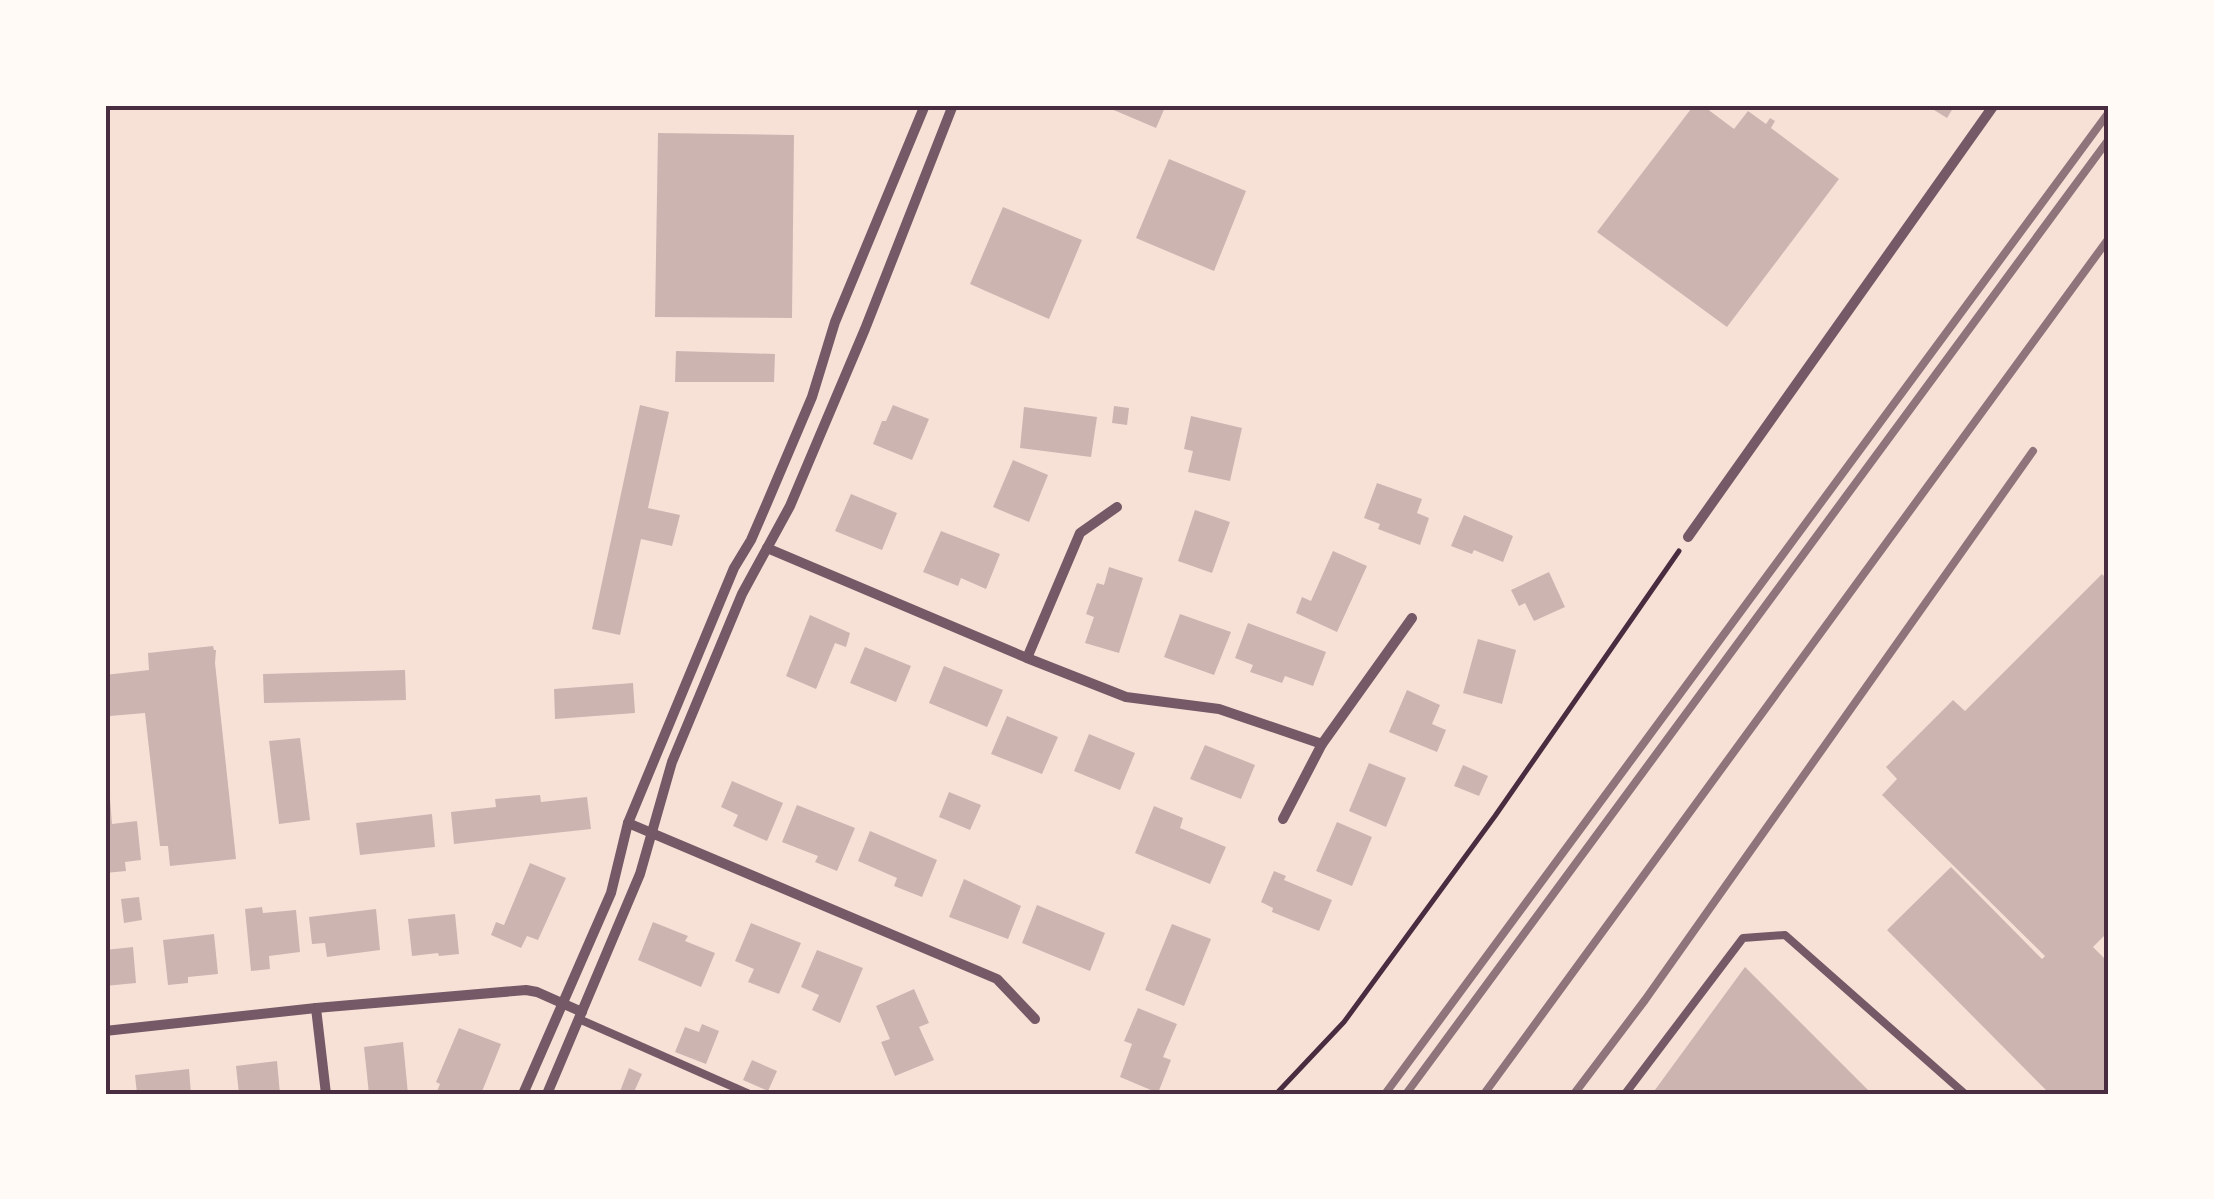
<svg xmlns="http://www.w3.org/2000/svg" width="2214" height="1199" font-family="Roboto,sans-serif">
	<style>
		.building { fill: #ccb4b1 }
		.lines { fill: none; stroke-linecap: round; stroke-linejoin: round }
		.path { stroke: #4a2c40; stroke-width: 5 }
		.service { stroke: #755966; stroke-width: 8 }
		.minor { stroke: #755966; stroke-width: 10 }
		.rail { stroke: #8f747c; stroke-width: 8 }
		.neatline { fill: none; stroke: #4a2c40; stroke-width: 4 }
	</style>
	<rect width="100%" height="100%" fill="#f7e1d7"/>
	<g class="building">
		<polygon points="1102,105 1166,105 1156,128"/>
		<polygon points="1694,105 1702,105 1734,129 1748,111 1766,124 1770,118 1775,121 1771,128 1839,179 1727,327 1597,232"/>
		<polygon points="1926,105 1955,105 1947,118"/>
		<polygon points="658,133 794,135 792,318 655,317"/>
		<polygon points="1169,159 1246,191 1214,271 1136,238"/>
		<polygon points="1003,207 1082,240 1049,319 970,284"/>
		<polygon points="676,351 775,354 774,382 675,382"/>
		<polygon points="640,405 669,412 648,508 680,515 672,546 641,539 620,635 592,629"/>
		<polygon points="893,405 929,419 912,460 873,444 882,421 886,421"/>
		<polygon points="1114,406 1129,408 1127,425 1112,423"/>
		<polygon points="1024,407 1097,417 1091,457 1020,448"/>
		<polygon points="1191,416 1242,428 1230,481 1188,472 1193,451 1184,449"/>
		<polygon points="1013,460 1048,475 1029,522 993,507"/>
		<polygon points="1377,483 1422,499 1417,513 1429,518 1420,545 1378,529 1380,524 1364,518"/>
		<polygon points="851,494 897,513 882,550 835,531"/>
		<polygon points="1195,510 1230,522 1212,573 1178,561"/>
		<polygon points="1464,515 1513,536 1503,562 1474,550 1472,554 1451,546"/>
		<polygon points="941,531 1000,554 986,589 961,578 958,586 923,572"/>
		<polygon points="1333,551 1367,566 1337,632 1296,613 1302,597 1311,601"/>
		<polygon points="1109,567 1143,578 1119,653 1085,643 1094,617 1086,614 1097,583 1104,585"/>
		<polygon points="1549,572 1565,607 1534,621 1525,603 1519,606 1511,590"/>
		<polygon points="2102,574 2109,582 2109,931 2093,947 2109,963 2109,1094 2050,1094 1887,930 1951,867 2042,959 2045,956 1882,795 1897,779 1886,767 1953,700 1965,711"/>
		<polygon points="1180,614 1231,632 1214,675 1164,657"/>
		<polygon points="810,615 850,633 846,647 835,643 816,689 786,676"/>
		<polygon points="1248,623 1326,652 1313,686 1285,676 1282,683 1265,677 1250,672 1253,665 1235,658"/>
		<polygon points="1478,639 1516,650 1502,704 1463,693"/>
		<polygon points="213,646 214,650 216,650 215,663 236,859 170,866 168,846 160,846 145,713 110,716 109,708 105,708 105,675 149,670 148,653"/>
		<polygon points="865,647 911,666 896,702 850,683"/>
		<polygon points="944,666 1003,690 987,727 929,703"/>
		<polygon points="405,670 406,700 264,703 263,674"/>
		<polygon points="633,683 635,713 555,719 554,689"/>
		<polygon points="1407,690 1440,705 1432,724 1446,730 1437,752 1389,732"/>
		<polygon points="1007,716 1058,737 1042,774 991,754"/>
		<polygon points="1089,734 1135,753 1120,790 1074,771"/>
		<polygon points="300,738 310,820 279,824 269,741"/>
		<polygon points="1205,745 1255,765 1241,799 1190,779"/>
		<polygon points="1369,763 1406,778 1386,827 1349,811"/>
		<polygon points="1463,765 1488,776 1479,796 1454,786"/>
		<polygon points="732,781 783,803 767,841 733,826 738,815 721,807"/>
		<polygon points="109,786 112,824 137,821 141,860 125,862 126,871 105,873 105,787"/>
		<polygon points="949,792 981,805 970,830 939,817"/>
		<polygon points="540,795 541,802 587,797 591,829 454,844 451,812 496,807 495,799"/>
		<polygon points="797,805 855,828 837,871 815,862 818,856 782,842"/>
		<polygon points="1154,806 1183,818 1180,828 1226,847 1210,884 1135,853"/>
		<polygon points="432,814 435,847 360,855 356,823"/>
		<polygon points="1337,822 1372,837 1352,886 1316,871"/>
		<polygon points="870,831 937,860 922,897 894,886 897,878 858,861"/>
		<polygon points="530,863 566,878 538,940 527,936 521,948 491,935 496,922 504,925"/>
		<polygon points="1274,871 1286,876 1284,880 1332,900 1319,931 1272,912 1273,908 1261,902"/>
		<polygon points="964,879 1021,906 1008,939 949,917"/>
		<polygon points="139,897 142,920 124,923 121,899"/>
		<polygon points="1037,905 1105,933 1090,971 1022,943"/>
		<polygon points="262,907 263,913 296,910 300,952 269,956 270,969 251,971 245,909"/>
		<polygon points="376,909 380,950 327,957 325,943 312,944 309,917"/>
		<polygon points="455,914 459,954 439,956 438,953 412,956 408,919"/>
		<polygon points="653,922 688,936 685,941 715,953 701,987 638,960"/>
		<polygon points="751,923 801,943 779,994 748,982 754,969 735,961"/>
		<polygon points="1172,924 1211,939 1184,1006 1145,990"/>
		<polygon points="214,934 218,974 188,977 188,983 168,985 163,940"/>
		<polygon points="133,947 136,983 105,986 105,950"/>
		<polygon points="817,950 863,968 840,1023 812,1010 819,995 801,987"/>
		<polygon points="1745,967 1872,1094 1652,1094"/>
		<polygon points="914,989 929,1023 919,1027 934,1060 895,1076 881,1042 890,1039 876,1006"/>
		<polygon points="1138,1008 1177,1024 1163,1057 1171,1060 1158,1093 1120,1077 1132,1044 1124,1041"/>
		<polygon points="702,1024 719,1031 706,1064 675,1052 685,1027 699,1032"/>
		<polygon points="459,1028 501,1044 481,1094 436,1094 440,1084 436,1082"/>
		<polygon points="403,1042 408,1094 369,1094 364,1047"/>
		<polygon points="752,1060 777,1071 768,1091 743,1080"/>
		<polygon points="277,1061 280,1094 239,1094 236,1066"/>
		<polygon points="629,1068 642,1074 633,1094 619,1094"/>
		<polygon points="189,1069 191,1094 137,1094 135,1075"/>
	</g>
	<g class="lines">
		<polyline class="path" points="1276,1094 1344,1022 1495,816 1679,551"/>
		<g class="service">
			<polyline points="579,1019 747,1093"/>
			<polyline points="1625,1094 1743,938 1785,935 1965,1094"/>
		</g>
		<g class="minor">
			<polyline points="1688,537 1994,105"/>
			<polyline points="767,548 1027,658 1126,697 1219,709 1322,744 1412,618"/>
			<polyline points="1027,658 1080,533 1117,507"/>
			<polyline points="1283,819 1322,744"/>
			<polyline points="628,823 997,979 1035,1019"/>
			<polyline points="316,1008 326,1094"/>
			<polyline points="105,1031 316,1008 526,990 537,992 582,1012"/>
			<polyline points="523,1094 611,893 628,823 734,568 751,540 767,503 812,397 835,322 925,105"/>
			<polyline points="547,1094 640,874 672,762 742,594 790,506 865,329 953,105"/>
		</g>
		<g class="rail">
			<polyline points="1385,1094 2109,112"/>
			<polyline points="1406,1094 2109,139"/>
			<polyline points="1484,1094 2109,238"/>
			<polyline points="1574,1094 1645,1000 2033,451"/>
		</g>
	</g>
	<rect width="2214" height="1199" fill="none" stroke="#fffaf5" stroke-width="215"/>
	<rect x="108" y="108" width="1998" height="984" class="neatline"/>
</svg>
